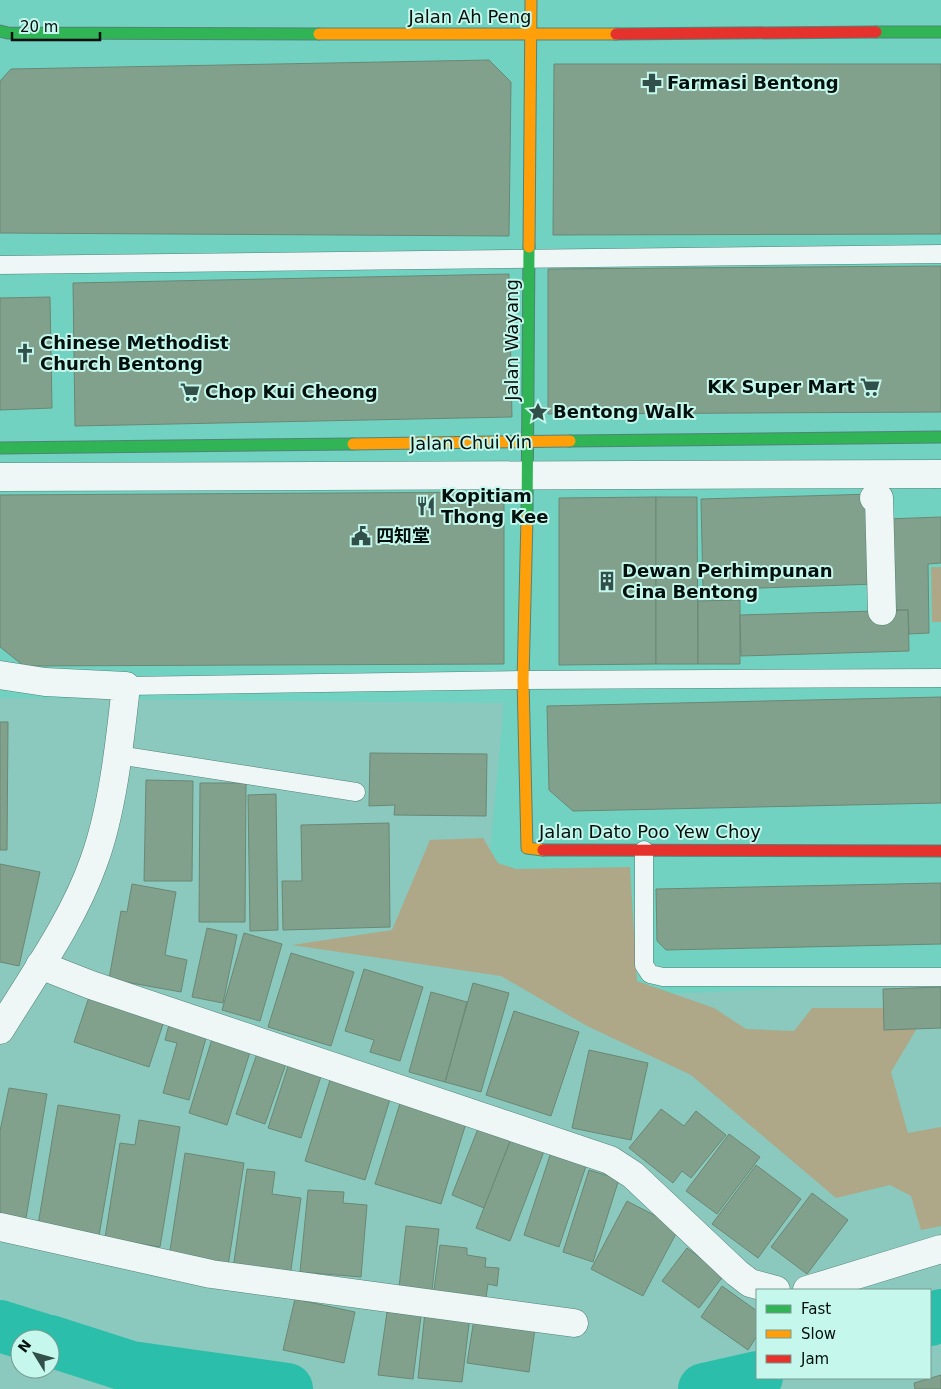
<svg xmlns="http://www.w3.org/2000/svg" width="941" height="1389" font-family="'DejaVu Sans','Noto Sans SC',sans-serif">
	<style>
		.built { fill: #71d2c1 }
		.green { fill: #aea888 }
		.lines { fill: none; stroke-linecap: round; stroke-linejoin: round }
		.river { stroke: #2abeab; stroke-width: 52 }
		.building { fill: #82a18d; stroke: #6a8874 }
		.lane-casing { stroke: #52827a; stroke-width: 19 }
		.street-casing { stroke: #52827a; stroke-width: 29 }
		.fast-casing { stroke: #52827a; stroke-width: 13 }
		.slow-casing { stroke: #52827a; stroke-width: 13 }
		.jam-casing { stroke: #52827a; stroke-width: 13 }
		.lane { stroke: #eef7f5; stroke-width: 18 }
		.street { stroke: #eef7f5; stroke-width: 28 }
		.fast { stroke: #30b455; stroke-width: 11 }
		.slow { stroke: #ff9f0a; stroke-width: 11 }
		.jam { stroke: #e5322d; stroke-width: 11 }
		.labels { text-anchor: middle; stroke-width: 4; stroke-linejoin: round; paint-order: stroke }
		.street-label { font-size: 18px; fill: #00100c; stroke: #c5f7ec }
		.poi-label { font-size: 18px; font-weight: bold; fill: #00100c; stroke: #c5f7ec; text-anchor: start }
	</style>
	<rect width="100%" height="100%" fill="#8bc8bd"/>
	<polygon class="built" points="0,0 941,0 941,981 624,996 481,947 504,703 0,698"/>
	<g class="green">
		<polygon points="931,567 941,567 941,622 932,622"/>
		<polygon points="483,838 498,863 516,869 630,867 637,981 714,1008 746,1029 794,1031 812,1008 929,1008 891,1072 908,1133 941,1127 941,1226 921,1230 911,1196 890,1185 836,1198 691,1075 587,1026 501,976 292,945 392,930 430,840"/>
	</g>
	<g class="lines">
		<g class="river">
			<polyline points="930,1320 941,1315"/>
			<polyline points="0,1326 42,1339"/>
			<polyline points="50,1341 131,1367 287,1389"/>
			<polyline points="704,1389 757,1377"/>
		</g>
	</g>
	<g class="building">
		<polygon points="489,60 511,82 509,236 0,233 0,81 11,69"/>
		<polygon points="554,64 941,64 941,234 553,235"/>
		<polygon points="941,266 941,412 548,414 548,269"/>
		<polygon points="509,274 512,417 75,426 73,283"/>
		<polygon points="50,297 52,408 0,410 0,298"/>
		<polygon points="504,492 504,664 24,666 0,647 0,495"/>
		<polygon points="873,494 876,584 703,590 701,499"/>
		<polygon points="656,497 656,664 559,665 559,498"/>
		<polygon points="656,497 697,497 698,664 656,664"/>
		<polygon points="941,517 941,563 928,564 929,633 909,634 908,610 889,610 886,519"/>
		<polygon points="740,600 740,664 698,664 698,601"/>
		<polygon points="908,610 909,651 741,656 740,615"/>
		<polygon points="941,697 941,803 573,811 549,790 547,706"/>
		<polygon points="0,722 8,722 7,850 0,850"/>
		<polygon points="370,753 487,754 486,816 394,815 395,805 369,806"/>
		<polygon points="146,780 193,781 192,881 144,881"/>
		<polygon points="200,783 246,783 245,922 199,922"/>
		<polygon points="276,794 278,930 250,931 248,795"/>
		<polygon points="389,823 390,927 283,930 282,881 302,881 301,825"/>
		<polygon points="0,864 40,872 19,966 0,962"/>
		<polygon points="941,883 941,944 666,950 657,941 656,889"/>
		<polygon points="132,884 176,892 165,955 187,960 181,992 109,979 121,911 127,912"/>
		<polygon points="207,928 237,935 223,1003 192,997"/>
		<polygon points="244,933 282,944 260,1021 222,1010"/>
		<polygon points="291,953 354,972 331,1046 268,1027"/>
		<polygon points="364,969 423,987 400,1061 370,1052 374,1040 345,1031"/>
		<polygon points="473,983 509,993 481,1092 445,1082"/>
		<polygon points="941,987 941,1028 884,1030 883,989"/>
		<polygon points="431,992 467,1002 445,1082 409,1072"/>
		<polygon points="90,994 165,1018 149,1067 74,1042"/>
		<polygon points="514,1011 579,1032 551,1116 486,1095"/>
		<polygon points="171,1017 209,1027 189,1100 163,1093 177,1043 165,1040"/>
		<polygon points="213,1036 251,1049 227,1125 189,1113"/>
		<polygon points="259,1048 288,1058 265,1124 236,1114"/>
		<polygon points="589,1050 648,1063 631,1140 572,1128"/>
		<polygon points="290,1060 323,1070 301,1138 268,1128"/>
		<polygon points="331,1077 391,1096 365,1180 305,1161"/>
		<polygon points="9,1088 47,1094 25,1224 0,1220 0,1131"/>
		<polygon points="401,1100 467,1120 441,1204 375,1184"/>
		<polygon points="58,1105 120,1115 98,1241 37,1231"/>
		<polygon points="661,1109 684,1126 696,1111 726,1135 691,1178 682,1171 673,1183 629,1148"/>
		<polygon points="139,1120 180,1127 160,1247 105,1238 120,1143 135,1145"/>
		<polygon points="481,1121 513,1134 484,1208 452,1195"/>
		<polygon points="513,1134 546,1146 510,1241 476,1228"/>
		<polygon points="729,1134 760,1157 717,1214 686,1191"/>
		<polygon points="553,1146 589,1157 559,1247 524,1235"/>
		<polygon points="185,1153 244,1163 228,1266 169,1257"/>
		<polygon points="756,1165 801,1199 758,1258 712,1224"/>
		<polygon points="247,1169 275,1172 272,1194 301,1198 290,1277 233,1269"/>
		<polygon points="589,1170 619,1179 593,1262 563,1252"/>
		<polygon points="308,1190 344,1192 343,1203 367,1205 361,1277 300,1272"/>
		<polygon points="812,1193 848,1220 807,1274 771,1247"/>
		<polygon points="627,1201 679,1228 643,1296 591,1269"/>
		<polygon points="406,1226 439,1229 431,1299 398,1296"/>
		<polygon points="440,1245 467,1248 467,1255 486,1258 485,1267 499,1268 497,1286 488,1284 485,1304 433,1297"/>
		<polygon points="687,1248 724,1275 699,1308 662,1281"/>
		<polygon points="722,1286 757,1311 757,1336 748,1350 701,1317"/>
		<polygon points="295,1299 355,1312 344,1363 283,1350"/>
		<polygon points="387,1312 421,1316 413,1379 378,1375"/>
		<polygon points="425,1312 470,1316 462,1382 418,1378"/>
		<polygon points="475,1313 536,1321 529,1372 467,1363"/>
		<polygon points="941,1375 941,1389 915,1389 914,1383"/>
	</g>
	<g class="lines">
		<defs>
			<g id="lane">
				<polyline points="0,265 941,254"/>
				<polyline points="126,686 523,680 941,678"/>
				<polyline points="118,755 356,792"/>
				<polyline points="644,850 644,965 650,974 663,977 941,977"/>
			</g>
			<g id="street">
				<polyline points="0,477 941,474"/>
				<polyline points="874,498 879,498 882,611"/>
				<path d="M0,675L45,682L126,686C120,740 113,809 94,861C73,921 33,976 0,1030"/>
				<polyline points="40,965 91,985 610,1160 633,1175 737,1273 750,1283 776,1290"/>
				<polyline points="0,1227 211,1274 574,1323"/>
				<polyline points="807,1290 941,1249"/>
			</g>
			<g id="fast">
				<polyline points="0,31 8,33 319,34"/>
				<polyline points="876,32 941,32"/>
				<polyline points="570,441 941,437"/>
				<polyline points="0,448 353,444"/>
				<polyline points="527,518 529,247"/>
			</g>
			<g id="slow">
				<polyline points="319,34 616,34"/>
				<polyline points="529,247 531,0"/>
				<polyline points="353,444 570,441"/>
				<polyline points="527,518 523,680 527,848 543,850"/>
			</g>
			<g id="jam">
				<polyline points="616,34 876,32"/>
				<polyline points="543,850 941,851"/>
			</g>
		</defs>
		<use href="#lane" class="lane-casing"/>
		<use href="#street" class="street-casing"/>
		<use href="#fast" class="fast-casing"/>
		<use href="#slow" class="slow-casing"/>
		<use href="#jam" class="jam-casing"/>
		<use href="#lane" class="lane"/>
		<use href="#street" class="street"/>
		<use href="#fast" class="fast"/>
		<use href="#slow" class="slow"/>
		<use href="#jam" class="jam"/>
	</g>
	<defs>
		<symbol id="pharmacy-bare" viewBox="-9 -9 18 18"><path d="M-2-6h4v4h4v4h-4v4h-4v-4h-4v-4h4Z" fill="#31504a" stroke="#c5f7ec" stroke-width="2.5" paint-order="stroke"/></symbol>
		<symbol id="church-bare" viewBox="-9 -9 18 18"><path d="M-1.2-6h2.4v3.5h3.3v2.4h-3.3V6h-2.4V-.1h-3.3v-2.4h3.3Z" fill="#31504a" stroke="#c5f7ec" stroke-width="2.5" paint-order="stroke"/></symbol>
		<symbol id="supermarket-bare" viewBox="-9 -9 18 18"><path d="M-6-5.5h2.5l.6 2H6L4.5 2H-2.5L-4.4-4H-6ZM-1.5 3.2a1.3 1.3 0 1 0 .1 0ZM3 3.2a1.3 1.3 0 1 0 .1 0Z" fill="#31504a" stroke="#c5f7ec" stroke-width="2.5" paint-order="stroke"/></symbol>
		<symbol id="sight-bare" viewBox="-9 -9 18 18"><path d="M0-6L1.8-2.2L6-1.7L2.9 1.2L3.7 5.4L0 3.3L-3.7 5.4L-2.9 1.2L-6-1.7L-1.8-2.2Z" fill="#31504a" stroke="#c5f7ec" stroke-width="2.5" paint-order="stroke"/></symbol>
		<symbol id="restaurant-bare" viewBox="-9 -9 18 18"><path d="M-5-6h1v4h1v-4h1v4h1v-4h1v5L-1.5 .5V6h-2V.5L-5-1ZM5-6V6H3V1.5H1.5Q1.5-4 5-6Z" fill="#31504a" stroke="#c5f7ec" stroke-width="2.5" paint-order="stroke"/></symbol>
		<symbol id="civic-bare" viewBox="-9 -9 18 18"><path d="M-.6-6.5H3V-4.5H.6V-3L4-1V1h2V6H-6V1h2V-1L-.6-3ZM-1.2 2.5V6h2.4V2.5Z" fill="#31504a" stroke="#c5f7ec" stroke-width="2.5" paint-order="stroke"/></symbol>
		<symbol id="building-bare" viewBox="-9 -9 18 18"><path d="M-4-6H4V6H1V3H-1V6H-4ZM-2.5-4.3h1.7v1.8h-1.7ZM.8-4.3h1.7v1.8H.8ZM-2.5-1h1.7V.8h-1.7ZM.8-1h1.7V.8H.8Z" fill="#31504a" stroke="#c5f7ec" stroke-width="2.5" paint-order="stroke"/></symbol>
	</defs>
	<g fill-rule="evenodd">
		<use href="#pharmacy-bare" x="638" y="69" width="28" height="28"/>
		<use href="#church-bare" x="11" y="339" width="28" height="28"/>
		<use href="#supermarket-bare" x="856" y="373" width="28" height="28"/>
		<use href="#supermarket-bare" x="176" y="378" width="28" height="28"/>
		<use href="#sight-bare" x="524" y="398" width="28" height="28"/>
		<use href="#restaurant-bare" x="412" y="492" width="28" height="28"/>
		<use href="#civic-bare" x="347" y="522" width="28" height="28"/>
		<use href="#building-bare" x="593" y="567" width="28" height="28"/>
	</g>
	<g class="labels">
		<g class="street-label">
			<text x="470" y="23">Jalan Ah Peng</text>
			<text transform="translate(512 340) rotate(-90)" y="6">Jalan Wayang</text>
			<text transform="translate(471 443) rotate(-1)" y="6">Jalan Chui Yin</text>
			<text x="650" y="838">Jalan Dato Poo Yew Choy</text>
		</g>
		<g class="poi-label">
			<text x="667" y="89">Farmasi Bentong</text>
			<text x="40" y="349">Chinese Methodist<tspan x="40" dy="21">Church Bentong</tspan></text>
			<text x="855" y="393" text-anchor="end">KK Super Mart</text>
			<text x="205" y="398">Chop Kui Cheong</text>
			<text x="553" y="418">Bentong Walk</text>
			<text x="441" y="502">Kopitiam<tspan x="441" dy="21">Thong Kee</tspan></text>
			<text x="376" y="542">四知堂</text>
			<text x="622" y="577">Dewan Perhimpunan<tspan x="622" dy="21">Cina Bentong</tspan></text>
		</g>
	</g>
	<rect x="756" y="1289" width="175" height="90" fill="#c5f7ec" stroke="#769b92"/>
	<rect x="766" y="1305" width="25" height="8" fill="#30b455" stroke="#769b92"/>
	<text x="801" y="1314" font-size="15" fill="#00100c">Fast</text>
	<rect x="766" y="1330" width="25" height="8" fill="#ff9f0a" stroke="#769b92"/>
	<text x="801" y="1339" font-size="15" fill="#00100c">Slow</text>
	<rect x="766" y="1355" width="25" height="8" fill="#e5322d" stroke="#769b92"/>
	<text x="801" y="1364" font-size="15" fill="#00100c">Jam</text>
	<g transform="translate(35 1354) rotate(307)"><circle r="24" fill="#c5f7ec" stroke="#769b92"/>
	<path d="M0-4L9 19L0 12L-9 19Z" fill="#31504a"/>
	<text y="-8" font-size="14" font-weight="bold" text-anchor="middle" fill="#00100c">N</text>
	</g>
	<path d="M12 32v8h88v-8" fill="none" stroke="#00100c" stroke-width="2.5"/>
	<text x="20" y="32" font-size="15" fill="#00100c" stroke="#c5f7ec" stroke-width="4" paint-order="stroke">20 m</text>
</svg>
